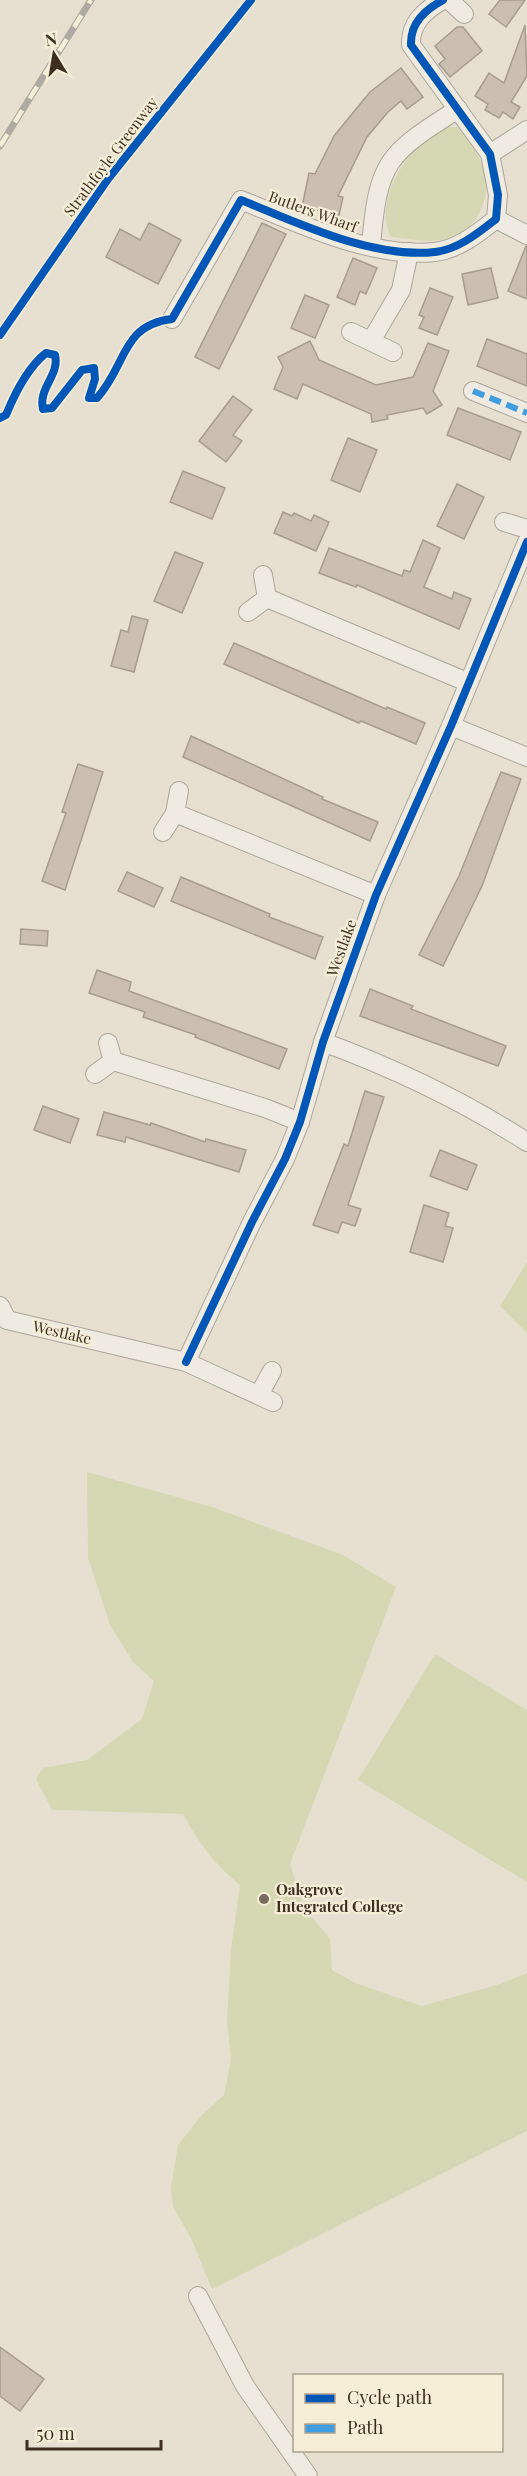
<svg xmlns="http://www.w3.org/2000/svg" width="527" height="2476" font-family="'Playfair Display',serif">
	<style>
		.green { fill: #d6d7b3 }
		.building { fill: #cbbfb2; stroke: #a89c90; stroke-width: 1.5 }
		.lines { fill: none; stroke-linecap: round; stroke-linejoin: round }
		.minor-casing { stroke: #ada599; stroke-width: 20 }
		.minor { stroke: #efebe3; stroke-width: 18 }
		.rail-casing { stroke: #afaaa2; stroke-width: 7 }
		.rail { stroke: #f7eed8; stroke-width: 4.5; stroke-dasharray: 14; stroke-linecap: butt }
		.quiet { stroke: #3f9de0; stroke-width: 6; stroke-dasharray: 12 6; stroke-linecap: butt }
		.cycleway-casing { stroke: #f7eed8; stroke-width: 11 }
		.cycleway { stroke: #0057b8; stroke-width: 8 }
		.poi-dot { fill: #786c5e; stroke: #f7eed8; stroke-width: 2 }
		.labels { text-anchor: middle; stroke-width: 4.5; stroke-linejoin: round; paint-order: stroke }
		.street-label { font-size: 15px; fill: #3d2e20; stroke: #f7eed8 }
		.poi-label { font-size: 15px; font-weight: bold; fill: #3d2e20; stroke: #f7eed8; text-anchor: start }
	</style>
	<rect width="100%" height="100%" fill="#e7e0d1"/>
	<g class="green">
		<path d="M447,127H459C469,142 483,159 486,177C490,204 473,232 447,239C430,244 407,238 391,237C375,206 399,163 422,143C429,137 439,132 447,127Z"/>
		<polygon points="527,1262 527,1333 500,1306"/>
		<path d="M87,1472L212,1507L343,1555L396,1587L290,1864L304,1907L330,1939L332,1970L355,1983L422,2006L500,1984L527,1973V2131L212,2289L191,2238L173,2207L171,2188L178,2145L202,2115L224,2095L231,2059L227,2020L231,1949L240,1885C215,1865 198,1842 183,1814L52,1810L36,1779L43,1768L87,1760L142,1719L154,1681L133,1662L110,1625L88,1558Z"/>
		<polygon points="435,1654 527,1710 527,1882 358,1780"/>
	</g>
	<g class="building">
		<polygon points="500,0 525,0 506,27 489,14"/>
		<polygon points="525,25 527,76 511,102 520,107 513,119 503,112 499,118 485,110 488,104 475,96 489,73 504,83"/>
		<polygon points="457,27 463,27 482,51 450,77 439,64 445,59 435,46"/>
		<polygon points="401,68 423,97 407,109 401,101 388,112 367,137 338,196 343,197 339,215 302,207 309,173 315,174 334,136 370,92"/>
		<polygon points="149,223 181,240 158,284 106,257 120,229 140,240"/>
		<polygon points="262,223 286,234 219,369 195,357"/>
		<polygon points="526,246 527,246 527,299 508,291"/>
		<polygon points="353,258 377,268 366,294 360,291 355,305 337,297"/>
		<polygon points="491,268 498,298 468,305 462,274"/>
		<polygon points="430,288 453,297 437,335 419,328 424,317 419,315"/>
		<polygon points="305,295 329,305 315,338 291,328"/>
		<polygon points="487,339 527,354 527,386 477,366"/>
		<polygon points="310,341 319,360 376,385 413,377 428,343 449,351 433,391 442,405 427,414 423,408 387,415 388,419 372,422 371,414 303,384 297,399 274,389 283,367 278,357"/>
		<polygon points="233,396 252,410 233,435 242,441 226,462 199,441"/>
		<polygon points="458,408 521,432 510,460 447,435"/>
		<polygon points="348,438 377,450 360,492 331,480"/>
		<polygon points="183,471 225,488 212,519 170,502"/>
		<polygon points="457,484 484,497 464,539 437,526"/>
		<polygon points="283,512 292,516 294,513 311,521 314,515 329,522 316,551 274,533"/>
		<polygon points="423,540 440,548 424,587 452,599 454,592 471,599 459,629 357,585 356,587 319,573 329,548 402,576 404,570 410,572"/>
		<polygon points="175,552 203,563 182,613 154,601"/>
		<polygon points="132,616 148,620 134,672 111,666 121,630 128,632"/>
		<polygon points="234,643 386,709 387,707 425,723 416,744 361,721 359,723 224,664"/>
		<polygon points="191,736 323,797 322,799 378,822 370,841 183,757"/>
		<polygon points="78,764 103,772 65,890 42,881 66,813 62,812"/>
		<polygon points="501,772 521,779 482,886 443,966 419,955 459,876"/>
		<polygon points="127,872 163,888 154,907 118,891"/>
		<polygon points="181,877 270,914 269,917 323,937 315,959 171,901"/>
		<polygon points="21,929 48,931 47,946 20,944"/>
		<polygon points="97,970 131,982 129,991 287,1049 279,1069 195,1037 196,1035 143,1017 145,1012 89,993"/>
		<polygon points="370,989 413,1006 411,1009 506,1046 498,1066 360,1016"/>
		<polygon points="365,1091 384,1097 348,1205 361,1209 355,1226 342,1222 338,1233 313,1225 344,1144 348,1146"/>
		<polygon points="43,1106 79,1119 70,1143 34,1130"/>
		<polygon points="104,1112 150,1125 151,1123 205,1142 206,1139 246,1150 239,1172 126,1137 125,1142 97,1135"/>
		<polygon points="440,1150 477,1165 467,1190 430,1176"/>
		<polygon points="424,1205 449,1213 445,1226 453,1228 443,1262 410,1252"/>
		<polygon points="0,2347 44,2379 20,2411 0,2396"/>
	</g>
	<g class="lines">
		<defs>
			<g id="minor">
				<polyline points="449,0 464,14"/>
				<polyline points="490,154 527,130"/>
				<polyline points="496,219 527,235"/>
				<path d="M371,246C378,161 387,154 458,109"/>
				<path d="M172,319L241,200C298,223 372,259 435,252C459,249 478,233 496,219L498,195L490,154L411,45C410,23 425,10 443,0"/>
				<polyline points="351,332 393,352"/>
				<polyline points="371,341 401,290 409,252"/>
				<polyline points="473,391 527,413"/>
				<polyline points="504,522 527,529"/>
				<polyline points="267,598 467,682"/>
				<polyline points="248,612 267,598 263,575"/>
				<polyline points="451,726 527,757"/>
				<polyline points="175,813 376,895"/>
				<polyline points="163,832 175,813 179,791"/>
				<path d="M323,1042C394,1068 463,1101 527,1142"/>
				<polyline points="113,1061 265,1108 300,1122"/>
				<polyline points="95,1074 113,1061 108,1043"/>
				<polyline points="0,1306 7,1320 186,1362 273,1402"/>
				<polyline points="186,1362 252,1222 285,1159 300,1122 323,1042 376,895 451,726 527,542"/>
				<polyline points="259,1395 272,1371"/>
				<polyline points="198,2296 245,2386 308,2476"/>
			</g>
		</defs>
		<use href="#minor" class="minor-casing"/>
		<use href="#minor" class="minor"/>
		<defs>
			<polyline id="rail" points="0,146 91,0"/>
		</defs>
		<use href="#rail" class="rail-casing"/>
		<use href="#rail" class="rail"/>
		<polyline class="quiet" points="473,391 527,413"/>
		<defs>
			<g id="cycleway">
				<polyline points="0,335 108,179 251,0"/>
				<path d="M0,418L6,415C15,393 27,368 46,353L55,355C60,375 38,388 43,409L52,408L82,370L94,368L95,379L89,398H97C127,365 121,325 172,319L241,200C298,223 372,259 435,252C459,249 478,233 496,219L498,195L490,154L411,45C410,23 425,10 443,0"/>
				<polyline points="186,1362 252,1222 285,1159 300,1122 323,1042 376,895 451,726 527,542"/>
			</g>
		</defs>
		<use href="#cycleway" class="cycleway-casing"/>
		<use href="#cycleway" class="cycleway"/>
	</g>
	<circle class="poi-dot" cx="264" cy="1899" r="6"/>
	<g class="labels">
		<g class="street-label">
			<text transform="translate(111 157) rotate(-53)" y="5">Strathfoyle Greenway</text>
			<text transform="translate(313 212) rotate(20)" y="5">Butlers Wharf</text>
			<text transform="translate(342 948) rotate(-70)" y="5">Westlake</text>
			<text transform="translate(62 1333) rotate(13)" y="5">Westlake</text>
		</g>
		<g class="poi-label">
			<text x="276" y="1895">Oakgrove<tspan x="276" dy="17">Integrated College</tspan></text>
		</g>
	</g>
	<rect x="293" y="2374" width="210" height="78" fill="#f7eed8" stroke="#ada18e" stroke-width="1.5"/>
	<rect x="305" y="2394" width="30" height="9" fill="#0057b8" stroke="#ada18e" stroke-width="1.5"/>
	<text x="347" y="2404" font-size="18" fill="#3d2e20">Cycle path</text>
	<rect x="305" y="2424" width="30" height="9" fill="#3f9de0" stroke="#ada18e" stroke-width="1.5"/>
	<text x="347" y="2434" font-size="18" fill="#3d2e20">Path</text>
	<g transform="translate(54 54) rotate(349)" stroke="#f7eed8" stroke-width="4.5" paint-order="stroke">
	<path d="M0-4.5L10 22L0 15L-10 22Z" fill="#3d2e20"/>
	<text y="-9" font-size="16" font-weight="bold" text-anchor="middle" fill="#3d2e20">N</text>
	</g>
	<path d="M27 2440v9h134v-9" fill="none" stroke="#3d2e20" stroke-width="3"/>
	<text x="36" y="2440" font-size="18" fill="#3d2e20" stroke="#f7eed8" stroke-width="4.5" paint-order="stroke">50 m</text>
</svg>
